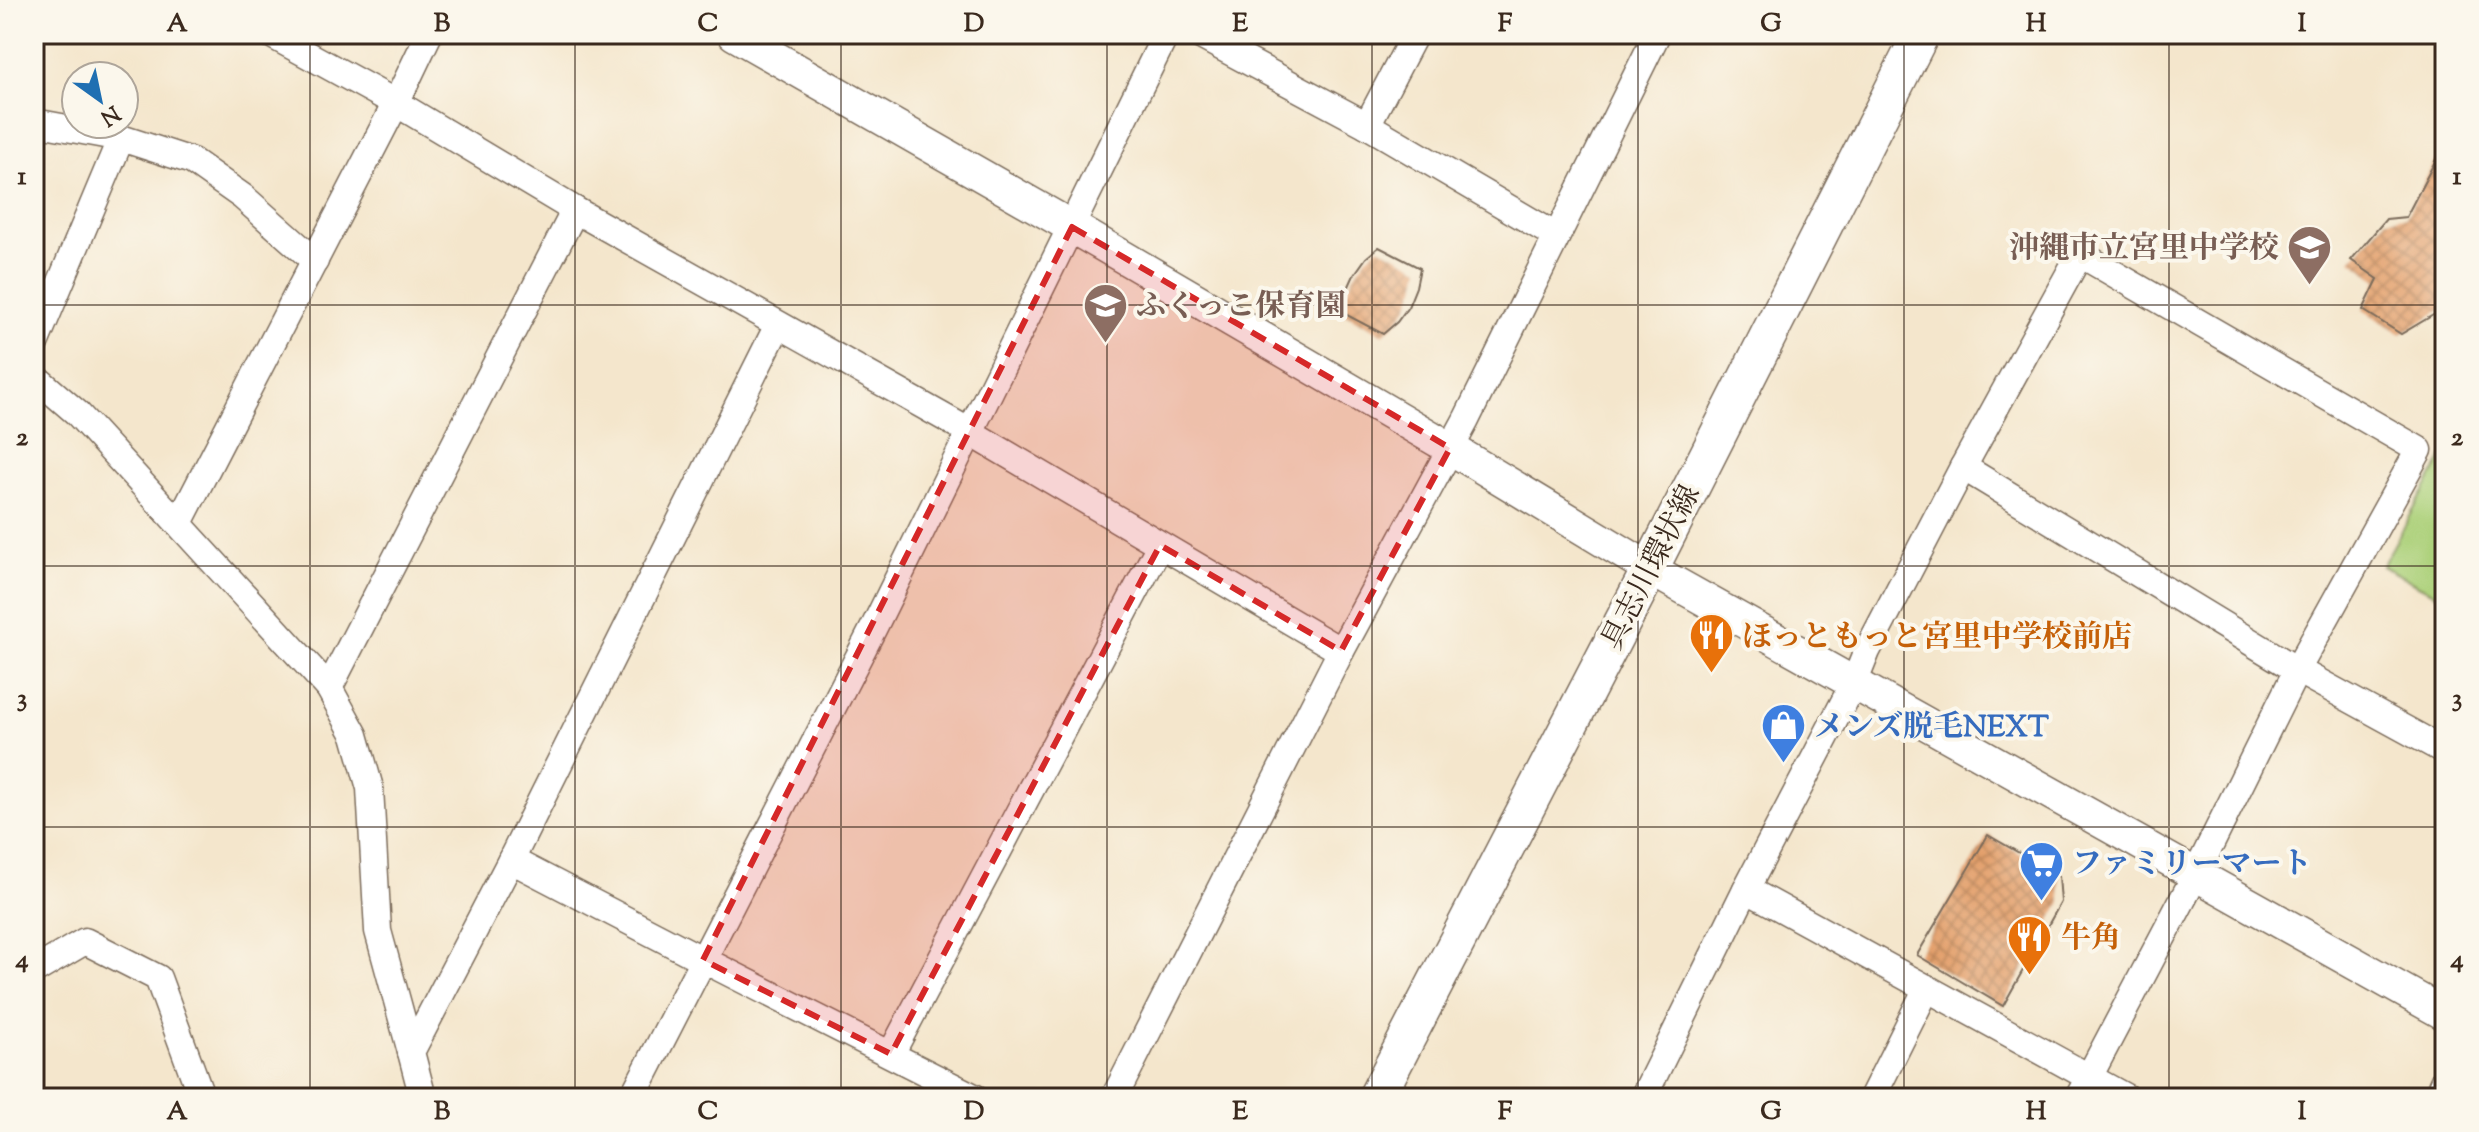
<svg xmlns="http://www.w3.org/2000/svg" width="2479" height="1132" font-family="'Sorts Mill Goudy','Noto Serif JP',serif">
	<style>
		.green { fill: #add17b; stroke: #747e4c; stroke-width: 2 }
		.building { fill: url(#building-cross-hatch) }
		.lines { fill: none; stroke-linecap: round; stroke-linejoin: round }
		.minor-casing { stroke: #7c6c5b; stroke-width: 29 }
		.tertiary-casing { stroke: #7c6c5b; stroke-width: 35 }
		.secondary-casing { stroke: #7c6c5b; stroke-width: 39 }
		.minor { stroke: #fff; stroke-width: 26 }
		.tertiary { stroke: #fff; stroke-width: 32 }
		.secondary { stroke: #fff; stroke-width: 36 }
		.marked { fill: #d62828; fill-opacity: 0.2; stroke: #d62828; stroke-width: 6; stroke-dasharray: 16 10; stroke-linejoin: round }
		.grid { fill: none; stroke: #3b2a1e; stroke-width: 2; stroke-opacity: 0.55 }
		.labels { text-anchor: middle; stroke-width: 8; stroke-linejoin: round; paint-order: stroke }
		.education-label { font-size: 30px; font-weight: bold; fill: #785e54; stroke: #fbf7ec; text-anchor: end }
		.street-label { font-size: 30px; fill: #3b2a1e; stroke: #fbf7ec }
		.food-label { font-size: 30px; font-weight: bold; fill: #c56008; stroke: #fbf7ec; text-anchor: start }
		.shop-label { font-size: 30px; font-weight: bold; fill: #366cbe; stroke: #fbf7ec; text-anchor: start }
		.neatline { fill: none; stroke: #3b2a1e; stroke-width: 3 }
		.grid-label { font-size: 26px; text-anchor: middle; font-weight: bold; fill: #3b2a1e }
	</style>
	<defs>
		<pattern id="building-cross-hatch" width="8" height="8" patternUnits="userSpaceOnUse" patternTransform="scale(2)"><rect width="8" height="8" fill="#e39f6a"/><path d="M0 0l8 8M0 8l8-8" fill="none" stroke="#b98257"/></pattern>
	</defs>
	<rect width="100%" height="100%" fill="#fbf7ec"/>
	<filter id="ink" filterUnits="userSpaceOnUse"><feTurbulence type="fractalNoise" baseFrequency=".0125" numOctaves="2"/><feDisplacementMap in="SourceGraphic" scale="16" xChannelSelector="R" yChannelSelector="G"/><feConvolveMatrix kernelMatrix="1 2 1 2 8 2 1 2 1" color-interpolation-filters="sRGB"/></filter>
	<filter id="wash" filterUnits="userSpaceOnUse"><feTurbulence type="fractalNoise" baseFrequency=".006" numOctaves="4" result="noise"/><feDisplacementMap in="SourceGraphic" scale="32" xChannelSelector="R" yChannelSelector="G"/><feGaussianBlur stdDeviation="1.8" result="paint"/><feColorMatrix in="noise" values="0 0 0 0 0 0 0 0 0 0 0 0 0 0 0 0 0 1.4 0 .05"/><feComposite in="paint" operator="in"/></filter>
	<g filter="url(#wash)">
		<rect width="100%" height="100%" fill="#f4e6cc"/>
		<polygon class="green" points="2445,454 2445,599 2382,566"/>
		<g id="blocks">
			<g class="building">
				<polygon points="2445,142 2445,308 2401,334 2363,310 2378,279 2351,260 2386,219 2406,217"/>
				<polygon points="1379,247 1420,268 1416,287 1408,307 1397,322 1383,334 1343,313 1345,295 1354,275 1366,258"/>
				<polygon points="1988,835 2059,876 2061,902 2003,1006 1917,955"/>
			</g>
		</g>
	</g>
	<g filter="url(#ink)">
		<use href="#blocks" fill-opacity="0" stroke="#7c6c5b" stroke-width="2"/>
		<g class="lines">
			<defs>
				<g id="minor">
					<polyline points="270,34 396,103 575,210 956,424 1341,651 1114,1098"/>
					<polyline points="1197,34 1367,125 1556,236"/>
					<polyline points="34,122 121,138 192,161 243,197 315,261"/>
					<polyline points="1367,125 1415,34"/>
					<polyline points="34,346 121,138"/>
					<polyline points="34,376 77,413 329,688 355,735 370,788 378,931 411,1052"/>
					<polyline points="1963,467 2297,670 2445,751"/>
					<polyline points="179,523 396,103 429,34"/>
					<polyline points="1341,651 1466,420 1657,34"/>
					<polyline points="329,688 575,210"/>
					<polyline points="511,860 688,952 976,1098"/>
					<polyline points="1746,889 1855,681 1867,651 1963,467 2080,254 2419,450 2297,670 2196,874 2078,1098"/>
					<polyline points="34,971 85,941 158,978 202,1098"/>
					<polyline points="891,1054 1160,545"/>
					<polyline points="423,1098 411,1052 511,860 778,325"/>
					<polyline points="632,1098 874,627 1166,34"/>
					<polyline points="1643,1098 1746,889 2127,1098"/>
					<polyline points="1872,1098 1927,988"/>
					<polyline points="2436,1098 2445,1078"/>
				</g>
				<polyline id="tertiary" points="734,34 1072,227 1450,448 1650,569 2445,1014"/>
				<polyline id="secondary" points="1376,1098 1650,569 1921,34"/>
			</defs>
			<use href="#minor" class="minor-casing"/>
			<use href="#tertiary" class="tertiary-casing"/>
			<use href="#secondary" class="secondary-casing"/>
			<use href="#minor" class="minor"/>
			<use href="#tertiary" class="tertiary"/>
			<use href="#secondary" class="secondary"/>
		</g>
	</g>
	<path class="marked" d="M1072,227L1450,448L1341,651L1160,545L891,1054L703,960Z"/>
	<path class="grid" d="M310,34V1098M575,34V1098M841,34V1098M1107,34V1098M1372,34V1098M1638,34V1098M1904,34V1098M2169,34V1098M34,305H2445M34,566H2445M34,827H2445"/>
	<defs>
		<symbol id="school-pin" viewBox="-11 -11 22 30"><path d="M0 17L-7.5 6A9.5 9.5 0 1 1 7.5 6Z" fill="#8d6e63" stroke="#fbf7ec"/><path d="M0-5L7-2L0 1L-7-2ZM-4 1L0 2.5L4 1V4Q0 6-4 4Z" fill="#fff"/></symbol>
		<symbol id="restaurant-pin" viewBox="-11 -11 22 30"><path d="M0 17L-7.5 6A9.5 9.5 0 1 1 7.5 6Z" fill="#e8710a" stroke="#fbf7ec"/><path d="M-5-6h1v4h1v-4h1v4h1v-4h1v5L-1.5 .5V6h-2V.5L-5-1ZM5-6V6H3V1.5H1.5Q1.5-4 5-6Z" fill="#fff"/></symbol>
		<symbol id="shop-pin" viewBox="-11 -11 22 30"><path d="M0 17L-7.5 6A9.5 9.5 0 1 1 7.5 6Z" fill="#3f7fe0" stroke="#fbf7ec"/><path d="M-5-2.5h2.3a2.7 3.5 0 0 1 5.4 0H5L5.5 6h-11ZM-1.5-2.5h3a1.5 2.3 0 0 0-3 0Z" fill="#fff"/></symbol>
		<symbol id="supermarket-pin" viewBox="-11 -11 22 30"><path d="M0 17L-7.5 6A9.5 9.5 0 1 1 7.5 6Z" fill="#3f7fe0" stroke="#fbf7ec"/><path d="M-6-5.5h2.5l.6 2H6L4.5 2H-2.5L-4.4-4H-6ZM-1.5 3.2a1.3 1.3 0 1 0 .1 0ZM3 3.2a1.3 1.3 0 1 0 .1 0Z" fill="#fff"/></symbol>
	</defs>
	<g fill-rule="evenodd">
		<use href="#school-pin" x="2284" y="222" width="51" height="69"/>
		<use href="#school-pin" x="1080" y="280" width="51" height="69"/>
		<use href="#restaurant-pin" x="1686" y="610" width="51" height="69"/>
		<use href="#shop-pin" x="1758" y="700" width="51" height="69"/>
		<use href="#supermarket-pin" x="2016" y="838" width="51" height="69"/>
		<use href="#restaurant-pin" x="2004" y="912" width="51" height="69"/>
	</g>
	<g class="labels">
		<g class="education-label">
			<text x="2279" y="257">沖縄市立宮里中学校</text>
			<text x="1136" y="315" text-anchor="start">ふくっこ保育園</text>
		</g>
		<g class="street-label">
			<text transform="translate(1650 567) rotate(-63)" y="10">具志川環状線</text>
		</g>
		<g class="food-label">
			<text x="1742" y="646">ほっともっと宮里中学校前店</text>
			<text x="2061" y="947">牛角</text>
		</g>
		<g class="shop-label">
			<text x="1814" y="736">メンズ脱毛NEXT</text>
			<text x="2072" y="873">ファミリーマート</text>
		</g>
	</g>
	<rect width="2479" height="1132" fill="none" stroke="#fbf7ec" stroke-width="88"/>
	<g transform="translate(100 100) rotate(147)"><circle r="38" fill="#fbf7ec" stroke="#aea59a" stroke-width="2"/>
	<path d="M0-6L14 30L0 20L-14 30Z" fill="#1f6fb2"/>
	<text y="-12" font-size="22" font-weight="bold" text-anchor="middle" fill="#3b2a1e">N</text>
	</g>
	<rect x="44" y="44" width="2391" height="1044" class="neatline"/>
	<g class="grid-label">
		<text x="177" y="31">A</text>
		<text x="442" y="31">B</text>
		<text x="708" y="31">C</text>
		<text x="974" y="31">D</text>
		<text x="1240" y="31">E</text>
		<text x="1505" y="31">F</text>
		<text x="1771" y="31">G</text>
		<text x="2036" y="31">H</text>
		<text x="2302" y="31">I</text>
		<text x="22" y="184">1</text>
		<text x="2457" y="184">1</text>
		<text x="22" y="445">2</text>
		<text x="2457" y="445">2</text>
		<text x="22" y="706">3</text>
		<text x="2457" y="706">3</text>
		<text x="22" y="967">4</text>
		<text x="2457" y="967">4</text>
		<text x="177" y="1119">A</text>
		<text x="442" y="1119">B</text>
		<text x="708" y="1119">C</text>
		<text x="974" y="1119">D</text>
		<text x="1240" y="1119">E</text>
		<text x="1505" y="1119">F</text>
		<text x="1771" y="1119">G</text>
		<text x="2036" y="1119">H</text>
		<text x="2302" y="1119">I</text>
	</g>
</svg>
